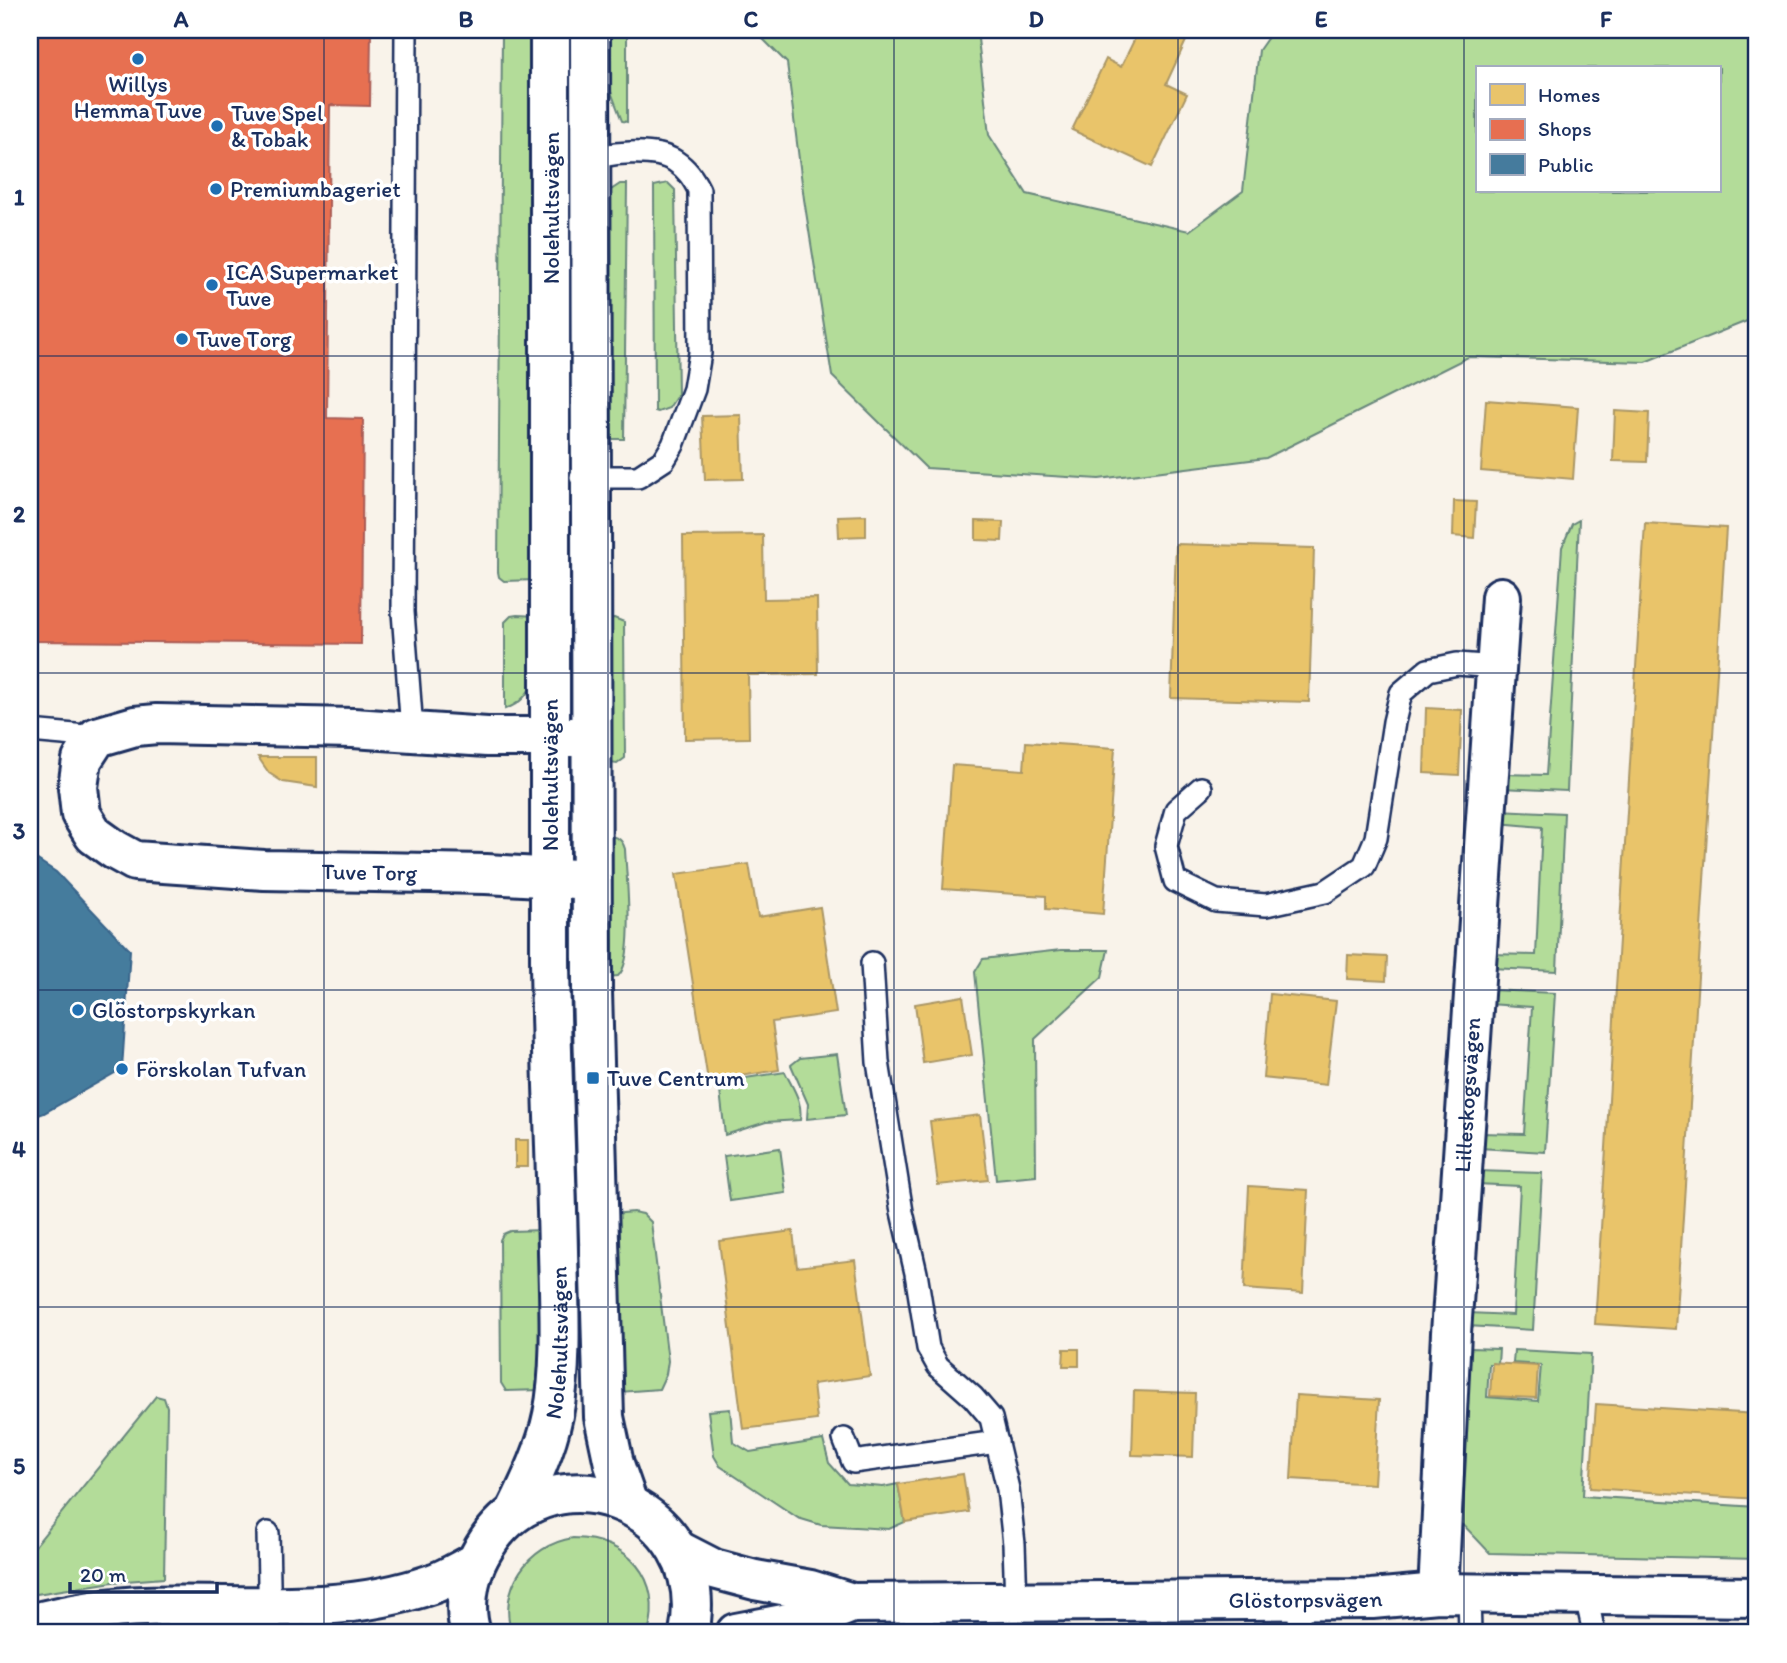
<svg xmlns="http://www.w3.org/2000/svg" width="1787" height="1663" font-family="Itim,sans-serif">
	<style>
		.green { fill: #b3dc99; stroke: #67867c; stroke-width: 2; fill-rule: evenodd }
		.homes { fill: #e9c46a; stroke: #ab9766; stroke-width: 2 }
		.shops { fill: #e76f51; stroke: #aa5c55; stroke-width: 2 }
		.public { fill: #457b9d; stroke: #38648a; stroke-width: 2 }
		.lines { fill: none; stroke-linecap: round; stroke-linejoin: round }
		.lane-casing { stroke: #1b2f5e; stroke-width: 26 }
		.street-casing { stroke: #1b2f5e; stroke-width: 44 }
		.lane { stroke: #fff; stroke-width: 21 }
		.street { stroke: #fff; stroke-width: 38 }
		.grid { fill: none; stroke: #1b2f5e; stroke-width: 2; stroke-opacity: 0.55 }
		.poi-dot { fill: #1f6fb2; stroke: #fff; stroke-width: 2.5 }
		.labels { text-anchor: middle; stroke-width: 7; stroke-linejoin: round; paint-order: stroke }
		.poi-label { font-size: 23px; fill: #1b2f5e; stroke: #fff; text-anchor: start }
		.street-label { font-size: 23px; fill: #1b2f5e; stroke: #fff }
		.neatline { fill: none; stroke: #1b2f5e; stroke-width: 2.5 }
		.grid-label { font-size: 23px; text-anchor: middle; font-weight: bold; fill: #1b2f5e }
	</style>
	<rect width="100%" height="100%" fill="#f9f3ea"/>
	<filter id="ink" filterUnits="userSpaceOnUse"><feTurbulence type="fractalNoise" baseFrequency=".0143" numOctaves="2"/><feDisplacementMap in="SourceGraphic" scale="14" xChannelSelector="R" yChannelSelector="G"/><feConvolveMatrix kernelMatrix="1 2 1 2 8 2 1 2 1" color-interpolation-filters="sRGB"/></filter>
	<g filter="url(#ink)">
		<g class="green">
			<polygon points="502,30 536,30 537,580 504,581 499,577 498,572"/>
			<polygon points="606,30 627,30 627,122 622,121 607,81"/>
			<path d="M754,30H977L989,135L1027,194L1189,231L1243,191L1259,50L1273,30H1757V317L1645,362L1468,357L1266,458L1099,479L926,468L832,376L804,199L787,63ZM1477,68H1719V191H1477Z"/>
			<polygon points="668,183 675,190 678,394 669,408 658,412 655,411 654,186"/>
			<polygon points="620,184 627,184 624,439 606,439 608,192"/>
			<polygon points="1579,520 1567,791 1500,788 1500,774 1546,775 1562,547 1572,524"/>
			<path d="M517,615L538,616C536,650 545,696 505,709V622L511,616Z"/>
			<polygon points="614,618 624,622 625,758 617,764 610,763 606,619"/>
			<polygon points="1498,810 1564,813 1557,971 1490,968 1490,954 1536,955 1542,827 1498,823"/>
			<path d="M608,836C618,837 622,839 625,849C626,874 636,960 618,976L608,977Z"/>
			<polygon points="1061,950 1108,950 1102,977 1035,1039 1036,1176 996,1180 975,972 983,959"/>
			<polygon points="1488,990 1555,993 1545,1152 1479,1148 1479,1133 1524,1134 1532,1007 1489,1004"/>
			<polygon points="837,1054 846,1115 807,1119 808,1104 791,1065 800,1058"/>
			<path d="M785,1072C793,1089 803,1101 800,1120L766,1122L725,1135L719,1082Z"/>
			<polygon points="780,1148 786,1193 730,1201 724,1156"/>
			<polygon points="1477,1171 1542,1173 1533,1330 1468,1326 1469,1313 1513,1315 1520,1186 1476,1184"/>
			<polygon points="633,1212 643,1214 651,1222 668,1361 666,1374 659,1389 620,1392 613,1214"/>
			<polygon points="543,1230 542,1390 506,1391 501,1383 500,1240 503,1234 510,1231"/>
			<polygon points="1471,1348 1499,1349 1498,1364 1489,1364 1487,1397 1538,1401 1541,1365 1513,1363 1514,1350 1591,1354 1583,1496 1757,1507 1757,1559 1490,1553 1455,1516 1466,1351"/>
			<polygon points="156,1396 164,1398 167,1407 164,1578 113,1582 30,1595 30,1552"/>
			<polygon points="730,1409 733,1442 750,1452 823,1440 829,1463 848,1484 883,1487 898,1484 905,1522 889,1529 821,1525 798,1518 720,1466 714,1456 708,1411"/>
			<path d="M573,1538C627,1538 664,1579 648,1633H512C497,1589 528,1545 573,1538Z"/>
		</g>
		<g class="homes">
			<polygon points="1139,30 1191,30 1166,84 1187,94 1152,167 1072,130 1106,59 1121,67"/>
			<polygon points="1486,400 1578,407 1573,479 1481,471"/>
			<polygon points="1615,411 1649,413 1647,462 1613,461"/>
			<polygon points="741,415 743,479 705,480 702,416"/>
			<polygon points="1454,501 1476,502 1474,538 1453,536"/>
			<polygon points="866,515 866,536 839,537 838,516"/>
			<polygon points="976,521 1003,522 1002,541 976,540"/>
			<polygon points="1645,523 1726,528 1676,1329 1595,1324"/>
			<polygon points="763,535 764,599 817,598 818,674 748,675 749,738 685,739 683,536"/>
			<polygon points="1176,544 1314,548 1309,702 1171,698"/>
			<polygon points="1426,708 1462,710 1459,775 1424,773"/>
			<polygon points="1026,742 1115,748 1103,914 1046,909 1046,896 943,889 952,765 1024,770"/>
			<polygon points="258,757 317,757 317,787 283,782 269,773"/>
			<polygon points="749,864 758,917 820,907 836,1013 772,1022 779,1070 708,1081 676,874"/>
			<polygon points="1348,955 1387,957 1386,981 1347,979"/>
			<polygon points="1270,994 1336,1001 1326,1085 1263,1078"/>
			<polygon points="963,996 972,1055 923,1063 915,1004"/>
			<polygon points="980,1115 988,1180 938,1185 930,1121"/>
			<rect x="515" y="1140" width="13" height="27"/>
			<polygon points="1249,1186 1308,1190 1303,1293 1244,1289"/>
			<polygon points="793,1231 797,1267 855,1260 870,1376 813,1384 817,1420 743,1429 719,1241"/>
			<polygon points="1064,1349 1079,1349 1079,1366 1063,1366"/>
			<polygon points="1492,1363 1538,1366 1536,1398 1490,1396"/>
			<polygon points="1134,1391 1195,1393 1193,1457 1132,1455"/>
			<polygon points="1296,1395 1379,1400 1374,1484 1291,1479"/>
			<polygon points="1596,1404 1757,1414 1757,1499 1590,1488"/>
			<polygon points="963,1474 969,1512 905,1522 898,1484"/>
		</g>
		<polygon class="shops" points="30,30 371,30 370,106 330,105 327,418 363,419 361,644 30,641 30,368 35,368 36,309 30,309 33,166 30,166"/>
		<polygon class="public" points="30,855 56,872 130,950 122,1069 44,1113 30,1118"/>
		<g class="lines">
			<defs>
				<g id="lane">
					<polyline points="406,30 403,612 412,730"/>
					<path d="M581,477H638L664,460L673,445L694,389L700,353L699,190C693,178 687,169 675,161C655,148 605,152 584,162"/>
					<polyline points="30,731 97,737"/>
					<polyline points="1201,788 1176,810 1166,846 1175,881 1216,901 1266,905 1325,892 1364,866 1376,838 1394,722 1401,693 1428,670 1457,664 1497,667"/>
					<polyline points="872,963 878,1062 902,1212 916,1273 928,1348 938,1366 973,1397 991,1418 1008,1489 1014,1544 1016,1602"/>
					<polyline points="844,1439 853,1462 997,1442"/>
					<polyline points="268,1533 270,1633"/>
					<polyline points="1469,1594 1470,1633"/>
					<polyline points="1586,1596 1594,1633"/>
					<polyline points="1298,1600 1300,1633"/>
				</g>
				<g id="street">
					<polyline points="590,30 592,991 604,1417 614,1464 628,1504"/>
					<path id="s1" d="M573,737H487L353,728L157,724L135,726L97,737L82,760L78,787L81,814L94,835L115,850L135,861L264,870L486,874L576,879"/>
					<path id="s2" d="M515,1513C530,1482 546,1450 553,1415C563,1366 559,1302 558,1251C556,1154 551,1056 550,959C549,649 552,339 550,30"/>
					<path id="s3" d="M679,1551L714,1569L755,1580L810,1590L852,1603L1372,1599L1438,1593L1757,1597"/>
					<path id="s4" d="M1438,1593L1451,1333L1501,597"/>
					<path d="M30,1624C68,1614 106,1607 146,1606C244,1603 336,1617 432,1584C447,1579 461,1570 475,1563"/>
					<path d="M471,1633C463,1609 468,1577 480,1555C542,1437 716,1502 689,1633"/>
					<polyline points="736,1633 815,1618 852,1603"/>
				</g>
			</defs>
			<use href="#lane" class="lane-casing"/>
			<use href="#street" class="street-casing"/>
			<use href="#lane" class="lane"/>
			<use href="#street" class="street"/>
		</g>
	</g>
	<path class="grid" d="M324,30V1633M608,30V1633M894,30V1633M1178,30V1633M1464,30V1633M30,356H1757M30,673H1757M30,990H1757M30,1307H1757"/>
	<g class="poi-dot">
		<circle cx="138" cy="59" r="7"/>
		<circle cx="217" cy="126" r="7"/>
		<circle cx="216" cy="189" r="7"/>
		<circle cx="212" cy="285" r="7"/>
		<circle cx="182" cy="339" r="7"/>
		<circle cx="78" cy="1010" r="7"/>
		<circle cx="122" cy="1069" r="7"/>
		<rect x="586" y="1071" width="14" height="14" rx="3.5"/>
	</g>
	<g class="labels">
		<g class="poi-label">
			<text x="138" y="92" text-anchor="middle">Willys<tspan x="138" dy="26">Hemma Tuve</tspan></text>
			<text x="231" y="121">Tuve Spel<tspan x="231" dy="26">&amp; Tobak</tspan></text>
			<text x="230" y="197">Premiumbageriet</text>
			<text x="226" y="280">ICA Supermarket<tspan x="226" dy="26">Tuve</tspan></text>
			<text x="196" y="347">Tuve Torg</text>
			<text x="92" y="1018">Glöstorpskyrkan</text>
			<text x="136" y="1077">Förskolan Tufvan</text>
			<text x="607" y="1086">Tuve Centrum</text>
		</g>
		<g class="street-label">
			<text transform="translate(551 208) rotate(-90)" y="8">Nolehultsvägen</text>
			<text dy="8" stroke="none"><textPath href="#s2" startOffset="746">Nolehultsvägen</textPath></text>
			<text dy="8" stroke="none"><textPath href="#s1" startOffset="868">Tuve Torg</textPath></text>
			<text dy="8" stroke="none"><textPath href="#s4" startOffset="499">Lilleskogsvägen</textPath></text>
			<text dy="8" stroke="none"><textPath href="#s2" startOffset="178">Nolehultsvägen</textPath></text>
			<text dy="8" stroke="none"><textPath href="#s3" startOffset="635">Glöstorpsvägen</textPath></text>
		</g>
	</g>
	<rect width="1787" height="1663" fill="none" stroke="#fff" stroke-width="77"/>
	<rect x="1476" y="66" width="245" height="126" fill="#ffffff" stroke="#a4acbf" stroke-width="2"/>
	<rect x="1490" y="84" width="35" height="21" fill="#e9c46a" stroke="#a4acbf" stroke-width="2"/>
	<text x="1538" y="102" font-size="21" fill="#1b2f5e">Homes</text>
	<rect x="1490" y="119" width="35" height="21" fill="#e76f51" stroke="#a4acbf" stroke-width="2"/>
	<text x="1538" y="136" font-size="21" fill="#1b2f5e">Shops</text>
	<rect x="1490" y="154" width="35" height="21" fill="#457b9d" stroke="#a4acbf" stroke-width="2"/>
	<text x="1538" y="172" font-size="21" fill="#1b2f5e">Public</text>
	<path d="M70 1582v10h147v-10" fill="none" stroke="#1b2f5e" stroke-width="3.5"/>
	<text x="80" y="1582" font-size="21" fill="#1b2f5e" stroke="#ffffff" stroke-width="5" paint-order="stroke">20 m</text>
	<rect x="38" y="38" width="1710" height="1586" class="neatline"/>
	<g class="grid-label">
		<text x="181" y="27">A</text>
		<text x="466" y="27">B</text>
		<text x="751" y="27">C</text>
		<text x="1036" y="27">D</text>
		<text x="1321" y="27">E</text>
		<text x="1606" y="27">F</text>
		<text x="19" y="205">1</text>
		<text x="19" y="522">2</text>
		<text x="19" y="839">3</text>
		<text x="19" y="1157">4</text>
		<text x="19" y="1474">5</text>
	</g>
</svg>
